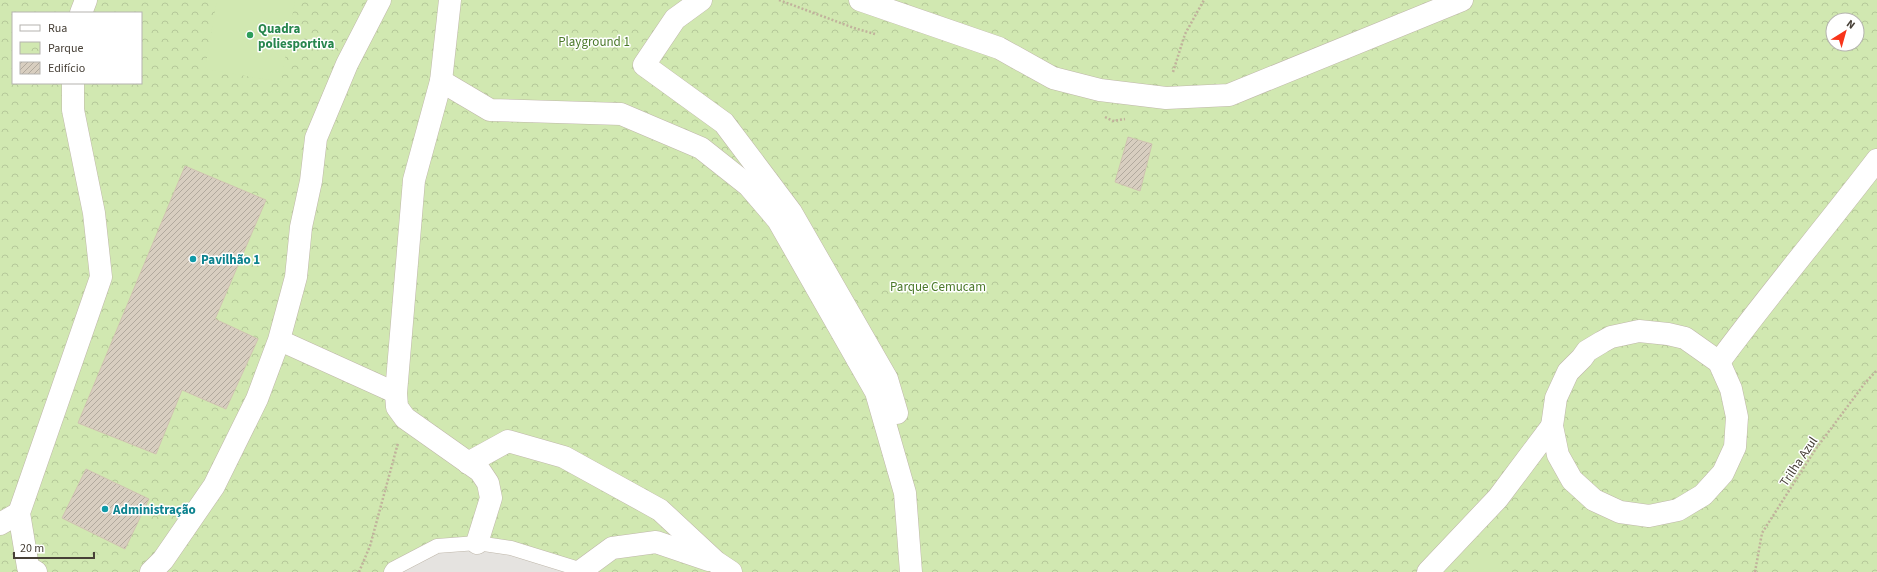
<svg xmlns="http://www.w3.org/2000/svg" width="1877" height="572" font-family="'Source Sans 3',sans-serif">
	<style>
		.park { fill: url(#park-crowns); fill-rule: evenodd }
		.pitch { fill: #d1e8b1 }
		.parking { fill: #e5e3e0 }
		.building { fill: url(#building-hatch); stroke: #d0c3b1 }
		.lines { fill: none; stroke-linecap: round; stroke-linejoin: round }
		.service-casing { stroke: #bfb7aa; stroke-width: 15 }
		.pedestrian-casing { stroke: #bfb7aa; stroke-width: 22 }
		.minor-casing { stroke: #bfb7aa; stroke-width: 23 }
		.path { stroke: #c1b29c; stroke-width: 2.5; stroke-dasharray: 2 2; stroke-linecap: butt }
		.service { stroke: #fff; stroke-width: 14 }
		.pedestrian { stroke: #fff; stroke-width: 21 }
		.minor { stroke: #fff; stroke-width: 22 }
		.leisure-dot { fill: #2e9e5b; stroke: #fff; stroke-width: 1.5 }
		.culture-dot { fill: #0f9aa8; stroke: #fff; stroke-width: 1.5 }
		.labels { text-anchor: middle; stroke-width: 3; stroke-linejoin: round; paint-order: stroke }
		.leisure-label { font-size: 13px; font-weight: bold; fill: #27864d; stroke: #fff; text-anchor: start }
		.park-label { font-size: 13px; fill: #4b792a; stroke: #fff }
		.culture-label { font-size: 13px; font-weight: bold; fill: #0d838f; stroke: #fff; text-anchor: start }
		.street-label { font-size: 13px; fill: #474037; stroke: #fff }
	</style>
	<defs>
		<pattern id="park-crowns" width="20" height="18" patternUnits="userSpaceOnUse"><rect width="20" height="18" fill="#d1e8b1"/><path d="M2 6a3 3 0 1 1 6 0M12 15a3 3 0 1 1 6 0" fill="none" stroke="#b5c899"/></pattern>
		<pattern id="building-hatch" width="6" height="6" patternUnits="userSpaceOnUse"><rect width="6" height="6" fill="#d8cec0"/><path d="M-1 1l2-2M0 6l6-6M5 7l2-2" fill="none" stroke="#b1a99d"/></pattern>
	</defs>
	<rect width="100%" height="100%" fill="#f4f0e8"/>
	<path class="park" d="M0,0H1877V572H0ZM13,13H141V83H13ZM1833,20H1857V44H1833Z"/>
	<g class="pitch">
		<polygon points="217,0 295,0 281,82 205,69"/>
		<polygon points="1482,550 1507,572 1463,572"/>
	</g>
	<polygon class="parking" points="477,543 582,572 391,572 437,546"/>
	<g class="building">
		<polygon points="1128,137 1152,144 1140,191 1115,182"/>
		<polygon points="185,166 266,200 215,319 258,339 226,409 182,390 156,454 78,423"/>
		<polygon points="86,469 149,499 125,549 62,518"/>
	</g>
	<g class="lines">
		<defs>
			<polyline id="service" points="391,572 393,569 437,546 477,543 511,548 582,570 582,572"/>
			<polyline id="pedestrian" points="279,340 396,393"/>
			<g id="minor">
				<polyline points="450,0 441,81 414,180 396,393 397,407 405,418 480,471 488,483 491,498 477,543"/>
				<polyline points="701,0 675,19 644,65 724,123 791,212 887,379 897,413"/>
				<polyline points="860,0 999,48 1053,78 1100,90 1166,98 1229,95 1462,0"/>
				<polyline points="81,13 86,0"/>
				<polyline points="441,81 490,110 621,114 701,148 749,186 778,220 876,392 905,493 911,572"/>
				<polygon points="1639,331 1668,334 1685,338 1719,362 1731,389 1737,417 1735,447 1723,473 1703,495 1678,510 1649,516 1620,512 1594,500 1572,480 1558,455 1552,426 1556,398 1568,372 1582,358 1587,351 1602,342 1611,337"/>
				<path d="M1719,362C1770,293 1825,228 1877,160"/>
				<polyline points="468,463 508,441 564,457 660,510 716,562 731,572"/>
				<polyline points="0,524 19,513"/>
				<polyline points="582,570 612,548 656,542 709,560"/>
				<polyline points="36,572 28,567 19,513 101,277 94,213 73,110 73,83"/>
				<polyline points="151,572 163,560 214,486 257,399 279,340 296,277 301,227 311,181 316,138 347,64 380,0"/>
				<polyline points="1428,572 1498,498 1552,426"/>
			</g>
		</defs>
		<use href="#service" class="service-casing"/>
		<use href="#pedestrian" class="pedestrian-casing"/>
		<use href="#minor" class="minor-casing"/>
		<g class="path">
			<polyline points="779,0 854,28 875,34"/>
			<polyline points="1173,72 1185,34 1204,0"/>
			<polyline points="1105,117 1113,121 1125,119"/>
			<polyline points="359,572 370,546 398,443"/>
			<polyline points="1755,572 1762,533 1815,450 1865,383 1877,370"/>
		</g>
		<use href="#service" class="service"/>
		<use href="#pedestrian" class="pedestrian"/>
		<use href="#minor" class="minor"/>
	</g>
	<circle class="leisure-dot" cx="250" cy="35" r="4"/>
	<g class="culture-dot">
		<circle cx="193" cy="259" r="4"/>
		<circle cx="105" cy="509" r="4"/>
	</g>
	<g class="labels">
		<g class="leisure-label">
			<text x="258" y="33">Quadra<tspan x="258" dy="15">poliesportiva</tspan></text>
		</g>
		<g class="park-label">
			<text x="594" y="46">Playground 1</text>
			<text x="938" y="291">Parque Cemucam</text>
		</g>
		<g class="culture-label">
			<text x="201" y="264">Pavilhão 1</text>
			<text x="113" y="514">Administração</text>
		</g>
		<g class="street-label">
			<text transform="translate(1798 461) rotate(-56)" y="5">Trilha Azul</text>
		</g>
	</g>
	<rect x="12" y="12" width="130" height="72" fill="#ffffff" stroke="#b5b3af"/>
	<rect x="20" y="25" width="20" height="6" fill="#ffffff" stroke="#b5b3af"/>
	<text x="48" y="32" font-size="12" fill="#474037">Rua</text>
	<rect x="20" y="42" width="20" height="12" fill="url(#park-crowns)" stroke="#b5b3af"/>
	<text x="48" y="52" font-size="12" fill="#474037">Parque</text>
	<rect x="20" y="62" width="20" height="12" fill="url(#building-hatch)" stroke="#b5b3af"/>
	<text x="48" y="72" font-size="12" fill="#474037">Edifício</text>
	<g transform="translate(1845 32) rotate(37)"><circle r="19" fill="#ffffff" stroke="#b5b3af"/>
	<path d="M0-3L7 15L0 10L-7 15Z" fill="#f8341a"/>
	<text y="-6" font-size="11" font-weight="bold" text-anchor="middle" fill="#474037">N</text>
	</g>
	<path d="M14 552v6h80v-6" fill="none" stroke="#474037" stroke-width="2"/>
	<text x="20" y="552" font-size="12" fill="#474037" stroke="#ffffff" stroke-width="3" paint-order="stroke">20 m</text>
</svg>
